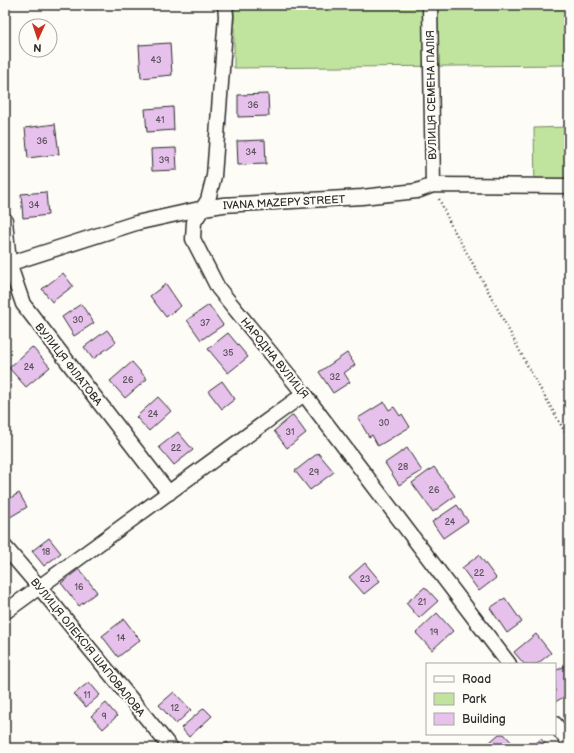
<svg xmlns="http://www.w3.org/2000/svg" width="574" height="753" font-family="'Balsamiq Sans',sans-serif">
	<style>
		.green { fill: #c0e49e; stroke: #768864 }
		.building { fill: #e6c1eb; stroke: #2b2b2b }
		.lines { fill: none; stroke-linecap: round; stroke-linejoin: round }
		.street-casing { stroke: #2b2b2b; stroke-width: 17 }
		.path { stroke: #2b2b2b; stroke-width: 2.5; stroke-dasharray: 1 3; stroke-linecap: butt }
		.street { stroke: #fdfcf7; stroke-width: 14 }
		.labels { text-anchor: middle; stroke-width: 4; stroke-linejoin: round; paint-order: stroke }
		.number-label { font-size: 9px; fill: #5a505b }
		.street-label { font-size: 11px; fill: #2b2b2b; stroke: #fdfcf7 }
	</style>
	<rect width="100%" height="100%" fill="#fdfcf7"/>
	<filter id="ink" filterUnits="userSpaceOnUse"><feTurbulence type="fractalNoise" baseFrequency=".025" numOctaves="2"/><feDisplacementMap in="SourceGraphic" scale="8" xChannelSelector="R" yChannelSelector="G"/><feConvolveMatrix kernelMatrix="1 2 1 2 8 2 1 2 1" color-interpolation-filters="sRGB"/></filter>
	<g filter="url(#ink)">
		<g class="green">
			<polygon points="234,5 569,5 569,65 234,68"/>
			<polygon points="569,127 569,193 535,193 534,128"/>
		</g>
		<g class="building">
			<polygon points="170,43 172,75 141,78 139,45"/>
			<polygon points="268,94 269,116 238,117 238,95"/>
			<polygon points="173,107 174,130 147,132 145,109"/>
			<polygon points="55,124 59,154 28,158 25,128"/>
			<polygon points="265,140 266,164 238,165 237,141"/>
			<polygon points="176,148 177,170 152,171 151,149"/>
			<polygon points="46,192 48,215 23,218 21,194"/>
			<polygon points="63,273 73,286 52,302 42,289"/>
			<polygon points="166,284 181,306 166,317 150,296"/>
			<polygon points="81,304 94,323 74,336 62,317"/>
			<polygon points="209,305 223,325 201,340 187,320"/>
			<polygon points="107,330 116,342 93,359 84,347"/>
			<polygon points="228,333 248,357 228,373 208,349"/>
			<polygon points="32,347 50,367 26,387 9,368"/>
			<polygon points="347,353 355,365 344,373 350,382 333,393 319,372"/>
			<polygon points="132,362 147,379 125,398 110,381"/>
			<polygon points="222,381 235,399 222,409 208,391"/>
			<polygon points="158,397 171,411 149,431 136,417"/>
			<polygon points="384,402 389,410 394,407 400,416 402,414 410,427 378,446 372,435 369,437 358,418"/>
			<polygon points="293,415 306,433 287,448 274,431"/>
			<polygon points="178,432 193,450 174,465 159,447"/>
			<polygon points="407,448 422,471 399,485 385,463"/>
			<polygon points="318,453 334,472 310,490 295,471"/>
			<polygon points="434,467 455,496 433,512 412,483"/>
			<polygon points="19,493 27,507 7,519 5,516 5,501"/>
			<polygon points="457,505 468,521 443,538 432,522"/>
			<polygon points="49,538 61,553 44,566 32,551"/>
			<polygon points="479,555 496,578 479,591 462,568"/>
			<polygon points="365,563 380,581 364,594 349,577"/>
			<polygon points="79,569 97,592 79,606 61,583"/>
			<polygon points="425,587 438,601 419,618 406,603"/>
			<polygon points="505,598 522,622 507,633 490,608"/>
			<polygon points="437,613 453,631 432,650 416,633"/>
			<polygon points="124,619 140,640 118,657 102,636"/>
			<polygon points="536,634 551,653 537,664 524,664 514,652"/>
			<polygon points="565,666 569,673 569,694 555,702 555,671"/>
			<polygon points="89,682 100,695 86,707 74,694"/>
			<polygon points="174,692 191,710 176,724 159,705"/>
			<polygon points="106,703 117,716 103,729 91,716"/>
			<polygon points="204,708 212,716 189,737 181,728"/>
			<polygon points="499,734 504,734 517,748 483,748"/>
			<polygon points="541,739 549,748 530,748"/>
			<polygon points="227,742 232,748 219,748"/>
		</g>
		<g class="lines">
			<defs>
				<g id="street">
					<polyline points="225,5 226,16 214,176 208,200 194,222 193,239 218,288 304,394 509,664"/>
					<polyline points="430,5 433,185"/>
					<polyline points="5,220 9,263 23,304 169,493"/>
					<polyline points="5,265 136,223 204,208 223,205 362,197 417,191 433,185 569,186"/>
					<polyline points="5,547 40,588 171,748"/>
					<polyline points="5,612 304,394"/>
					<polyline points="555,724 569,743"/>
				</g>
			</defs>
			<use href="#street" class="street-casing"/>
			<polyline class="path" points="439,199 451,225 485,285 533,376 569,439"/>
			<use href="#street" class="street"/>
		</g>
	</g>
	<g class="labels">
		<g class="number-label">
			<text x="156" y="63">43</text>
			<text x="253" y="108">36</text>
			<text x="160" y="123">41</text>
			<text x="42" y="144">36</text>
			<text x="251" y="155">34</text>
			<text x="164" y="163">39</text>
			<text x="34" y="208">34</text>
			<text x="78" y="323">30</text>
			<text x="205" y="326">37</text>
			<text x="228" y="356">35</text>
			<text x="29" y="370">24</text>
			<text x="335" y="380">32</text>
			<text x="128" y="383">26</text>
			<text x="153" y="417">24</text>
			<text x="384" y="426">30</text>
			<text x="290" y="435">31</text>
			<text x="176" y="451">22</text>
			<text x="403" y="470">28</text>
			<text x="314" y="475">29</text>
			<text x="434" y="493">26</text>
			<text x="450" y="525">24</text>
			<text x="46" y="555">18</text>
			<text x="479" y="576">22</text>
			<text x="365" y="582">23</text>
			<text x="79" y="590">16</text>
			<text x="422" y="605">21</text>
			<text x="434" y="635">19</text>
			<text x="121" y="641">14</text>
			<text x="87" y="698">11</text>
			<text x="175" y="711">12</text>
			<text x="104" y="719">9</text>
		</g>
		<g class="street-label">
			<text transform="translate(431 95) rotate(-91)" y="4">ВУЛИЦЯ СЕМЕНА ПАЛІЯ</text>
			<text transform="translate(284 202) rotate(-3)" y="4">IVANA MAZEPY STREET</text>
			<text transform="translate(275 358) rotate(51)" y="4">НАРОДНА ВУЛИЦЯ</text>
			<text transform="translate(69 364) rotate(52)" y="4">ВУЛИЦЯ ФІЛАТОВА</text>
			<text transform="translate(88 647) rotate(51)" y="4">ВУЛИЦЯ ОЛЕКСІЯ ШАПОВАЛОВА</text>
		</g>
	</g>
	<rect width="574" height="753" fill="none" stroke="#fdfcf7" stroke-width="20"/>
	<rect x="10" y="10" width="554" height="733" fill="none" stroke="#2b2b2b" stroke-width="1.5" filter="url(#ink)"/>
	<rect x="426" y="663" width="130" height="72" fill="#fdfcf7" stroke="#a9a8a5"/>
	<rect x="434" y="676" width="20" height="6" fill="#fdfcf7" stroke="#a9a8a5"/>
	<text x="462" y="683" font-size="12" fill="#2b2b2b">Road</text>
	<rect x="434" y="693" width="20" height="12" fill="#c0e49e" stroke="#a9a8a5"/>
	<text x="462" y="703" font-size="12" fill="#2b2b2b">Park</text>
	<rect x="434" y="713" width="20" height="12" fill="#e6c1eb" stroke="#a9a8a5"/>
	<text x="462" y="723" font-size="12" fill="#2b2b2b">Building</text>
	<g transform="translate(38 38) rotate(183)"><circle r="19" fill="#fdfcf7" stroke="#a9a8a5"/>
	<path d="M0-3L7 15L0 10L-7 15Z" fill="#c8321e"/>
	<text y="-6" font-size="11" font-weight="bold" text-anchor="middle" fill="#2b2b2b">N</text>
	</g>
</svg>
